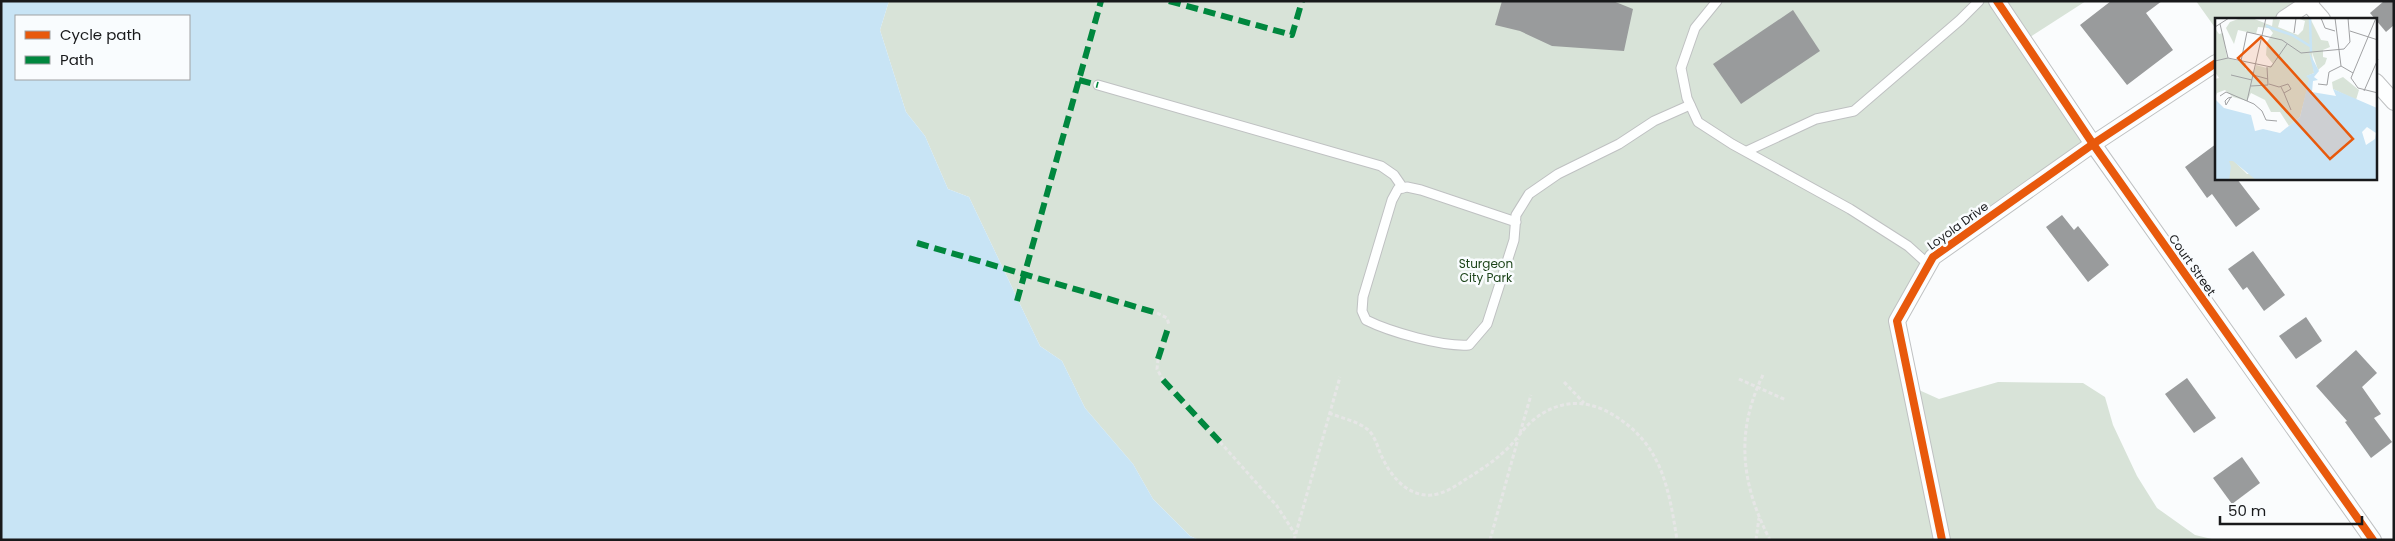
<svg xmlns="http://www.w3.org/2000/svg" width="2395" height="541" font-family="Poppins,sans-serif">
	<style>
		.green { fill: #d8e3d8 }
		.water { fill: #c8e4f5; fill-rule: evenodd }
		.building { fill: #999b9c }
		.lines { fill: none; stroke-linecap: round; stroke-linejoin: round }
		.service-casing { stroke: #bfc1c2; stroke-width: 11 }
		.minor-casing { stroke: #bfc1c2; stroke-width: 18 }
		.path { stroke: #e6e6e6; stroke-width: 3; stroke-dasharray: 4 2.5; stroke-linecap: butt }
		.service { stroke: #feffff; stroke-width: 9 }
		.minor { stroke: #feffff; stroke-width: 16 }
		.quiet { stroke: #00873e; stroke-width: 6; stroke-dasharray: 12 6; stroke-linecap: butt }
		.cycleway-casing { stroke: #f9fcfe; stroke-width: 11 }
		.cycleway { stroke: #e8590c; stroke-width: 8 }
		.labels { text-anchor: middle; stroke-width: 5; stroke-linejoin: round; paint-order: stroke }
		.street-label { font-size: 12px; fill: #18191b; stroke: #f9fcfe }
		.park-label { font-size: 12px; fill: #1d441a; stroke: #f9fcfe }
		.inset-river { fill: none; stroke: #c8e4f5; stroke-width: 2.5 }
		.inset-road { fill: none; stroke: #a0a1a3; stroke-width: 1 }
		.view { fill: #e8590c; fill-opacity: 0.15; stroke: #e8590c; stroke-width: 2.5 }
		.inset-edge { fill: none; stroke: #18191b; stroke-width: 2.5 }
	</style>
	<rect width="100%" height="100%" fill="#fafcfd"/>
	<g class="green">
		<polygon points="889,1 2086,1 2024,41 2093,144 1933,257 1897,321 1910,386 1939,399 1998,382 2083,383 2105,397 2113,425 2137,476 2157,508 2195,535 2216,540 1199,540 1190,536 1153,499 1133,464 1085,408 1062,361 1040,346 969,197 948,189 925,136 906,112 880,30"/>
		<polygon points="2196,1 2311,1 2284,19 2216,19 2216,29"/>
	</g>
	<path class="water" d="M1,1H889L880,30L906,112L925,136L948,189L969,197L1040,346L1062,361L1085,408L1133,464L1153,499L1190,536L1199,540H1ZM16,16H189V79H16Z"/>
	<g class="building">
		<polygon points="1502,1 1613,1 1633,9 1624,51 1552,46 1520,31 1495,25"/>
		<polygon points="2111,1 2162,1 2146,13 2173,50 2127,85 2080,25"/>
		<polygon points="2384,1 2394,1 2394,25 2386,32 2370,13"/>
		<polygon points="1793,10 1820,51 1741,104 1713,64"/>
		<polygon points="2216,144 2216,179 2237,179 2260,209 2236,227 2212,194 2207,198 2185,167"/>
		<polygon points="2062,215 2074,230 2078,226 2109,265 2088,282 2046,227"/>
		<polygon points="2253,251 2285,295 2264,311 2247,287 2243,290 2228,269"/>
		<polygon points="2306,317 2322,341 2296,359 2279,336"/>
		<polygon points="2356,350 2377,373 2362,387 2381,414 2374,418 2392,442 2371,458 2345,422 2347,421 2316,386"/>
		<polygon points="2187,378 2216,418 2194,433 2165,394"/>
		<polygon points="2242,457 2260,483 2232,504 2213,478"/>
	</g>
	<g class="lines">
		<defs>
			<g id="service">
				<polyline points="1717,1 1695,28 1681,68 1687,98 1698,122 1732,144 1850,209 1908,246 1929,265"/>
				<polyline points="1098,85 1381,166 1394,175 1403,188"/>
				<polyline points="1747,151 1816,119 1854,111 1960,20 1979,1"/>
				<path d="M1516,222L1421,190L1407,187L1398,189L1392,200L1363,297L1362,311L1366,320C1390,332 1443,347 1469,345L1487,324L1514,240L1516,215L1529,194L1558,174L1619,144L1654,121L1690,105"/>
			</g>
			<g id="minor">
				<polyline points="1997,1 2093,144 2373,540"/>
				<polyline points="2308,3 2322,19"/>
				<polyline points="2284,19 2311,1"/>
				<polyline points="2376,82 2394,102"/>
				<polyline points="1942,540 1897,321 1933,257 2093,144 2216,63"/>
			</g>
		</defs>
		<use href="#service" class="service-casing"/>
		<use href="#minor" class="minor-casing"/>
		<g class="path">
			<polyline points="1157,313 1167,318 1169,325"/>
			<polyline points="1158,359 1157,369 1163,380"/>
			<path d="M1763,375C1735,432 1741,484 1770,540"/>
			<polyline points="1739,379 1786,400"/>
			<polyline points="1564,382 1584,403"/>
			<path d="M1329,413C1341,418 1357,421 1367,429C1376,436 1378,450 1383,459C1392,478 1409,497 1432,495C1442,494 1455,487 1463,481C1479,471 1495,461 1509,447C1517,439 1523,429 1531,422C1557,399 1587,398 1615,416C1662,445 1669,489 1677,540"/>
			<polyline points="1520,433 1531,395"/>
			<polyline points="1220,442 1277,506 1295,534"/>
			<polyline points="1294,540 1340,377"/>
			<polyline points="1490,540 1518,439"/>
			<polyline points="1756,540 1759,518"/>
		</g>
		<use href="#service" class="service"/>
		<use href="#minor" class="minor"/>
		<g class="quiet">
			<polyline points="1169,1 1292,35 1302,1"/>
			<polyline points="1079,80 1098,85"/>
			<polyline points="917,243 1157,313"/>
			<polyline points="1017,301 1101,1"/>
			<polyline points="1158,359 1169,325"/>
			<polyline points="1163,380 1220,442"/>
		</g>
		<defs>
			<g id="cycleway">
				<polyline points="1997,1 2093,144 2373,540"/>
				<polyline points="1942,540 1897,321 1933,257 2093,144 2216,63"/>
			</g>
		</defs>
		<use href="#cycleway" class="cycleway-casing"/>
		<use href="#cycleway" class="cycleway"/>
	</g>
	<g class="labels">
		<g class="street-label">
			<text transform="translate(1958 226) rotate(-36)" y="4">Loyola Drive</text>
			<text transform="translate(2192 265) rotate(55)" y="4">Court Street</text>
		</g>
		<g class="park-label">
			<text x="1486" y="268">Sturgeon<tspan x="1486" dy="14">City Park</tspan></text>
		</g>
	</g>
	<g transform="translate(2215 18)">
		<rect width="162" height="162" fill="#fafcfd"/>
		<path d="M26,0H37L57,8L58,1L65,2L63,9L83,17L88,12L90,3L82,0H95L106,22L113,23L115,29L108,32V39L112,40L110,46L103,52L97,34L99,55L92,58L95,60L85,99L74,108L65,94H56L50,82L36,75L32,83L18,79L10,72L2,75L0,80V61L4,60L0,54V10L4,16L8,15L12,40L31,45L30,51L39,54L41,47L52,50L58,46L51,37L52,24L58,15L54,10L43,9L41,16L23,12L19,26L11,10L15,4ZM128,59L144,72L141,82L118,71L117,64ZM13,137L32,156H41L43,162H14Z" fill="#d8e3d8"/>
		<path d="M94,34L104,53L99,59L103,62L98,63L97,74L121,78L118,71L162,90V162H41L18,143H14L16,149L14,162H0V81L9,90L36,97L40,113L48,111L65,115L85,99L94,61L91,58L99,55ZM152,109L161,115L160,121L151,127L147,114Z" fill="#c8e4f5" fill-rule="evenodd"/>
		<path class="inset-river" d="M95,0L96,34M51,8L77,17L95,28"/>
		<path class="inset-road" d="M106,0L110,10L120,13M120,0L126,48L138,55M161,0L136,60L143,70L163,75M5,6L13,40M0,9L14,0M135,13L163,22M79,15L81,0M0,43L13,40L56,49L72,26M26,43L32,14L67,22L86,35L129,31L135,24L133,0M16,57L37,62M38,57L53,61M54,66L64,69L73,66L76,71L69,75L66,69M103,66L112,67L114,54L126,48M36,68L53,67L52,49M149,73L163,41M69,75L76,92M5,78L11,74L39,86L47,93L51,102L62,103M16,79L11,87L10,83L13,80L17,79M32,83L51,0"/>
		<path class="view" d="M46,19L138,121L115,141L23,40Z"/>
		<rect width="162" height="162" class="inset-edge"/>
	</g>
	<rect width="2395" height="541" fill="none" stroke="#18191b" stroke-width="5"/>
	<rect x="15" y="15" width="175" height="65" fill="#f9fcfe" stroke="#9fa1a3"/>
	<rect x="25" y="31" width="25" height="8" fill="#e8590c" stroke="#9fa1a3"/>
	<text x="60" y="40" font-size="15" fill="#18191b">Cycle path</text>
	<rect x="25" y="56" width="25" height="8" fill="#00873e" stroke="#9fa1a3"/>
	<text x="60" y="65" font-size="15" fill="#18191b">Path</text>
	<path d="M2220 516v8h142v-8" fill="none" stroke="#18191b" stroke-width="2.5"/>
	<text x="2228" y="516" font-size="15" fill="#18191b" stroke="#f9fcfe" stroke-width="4" paint-order="stroke">50 m</text>
</svg>
